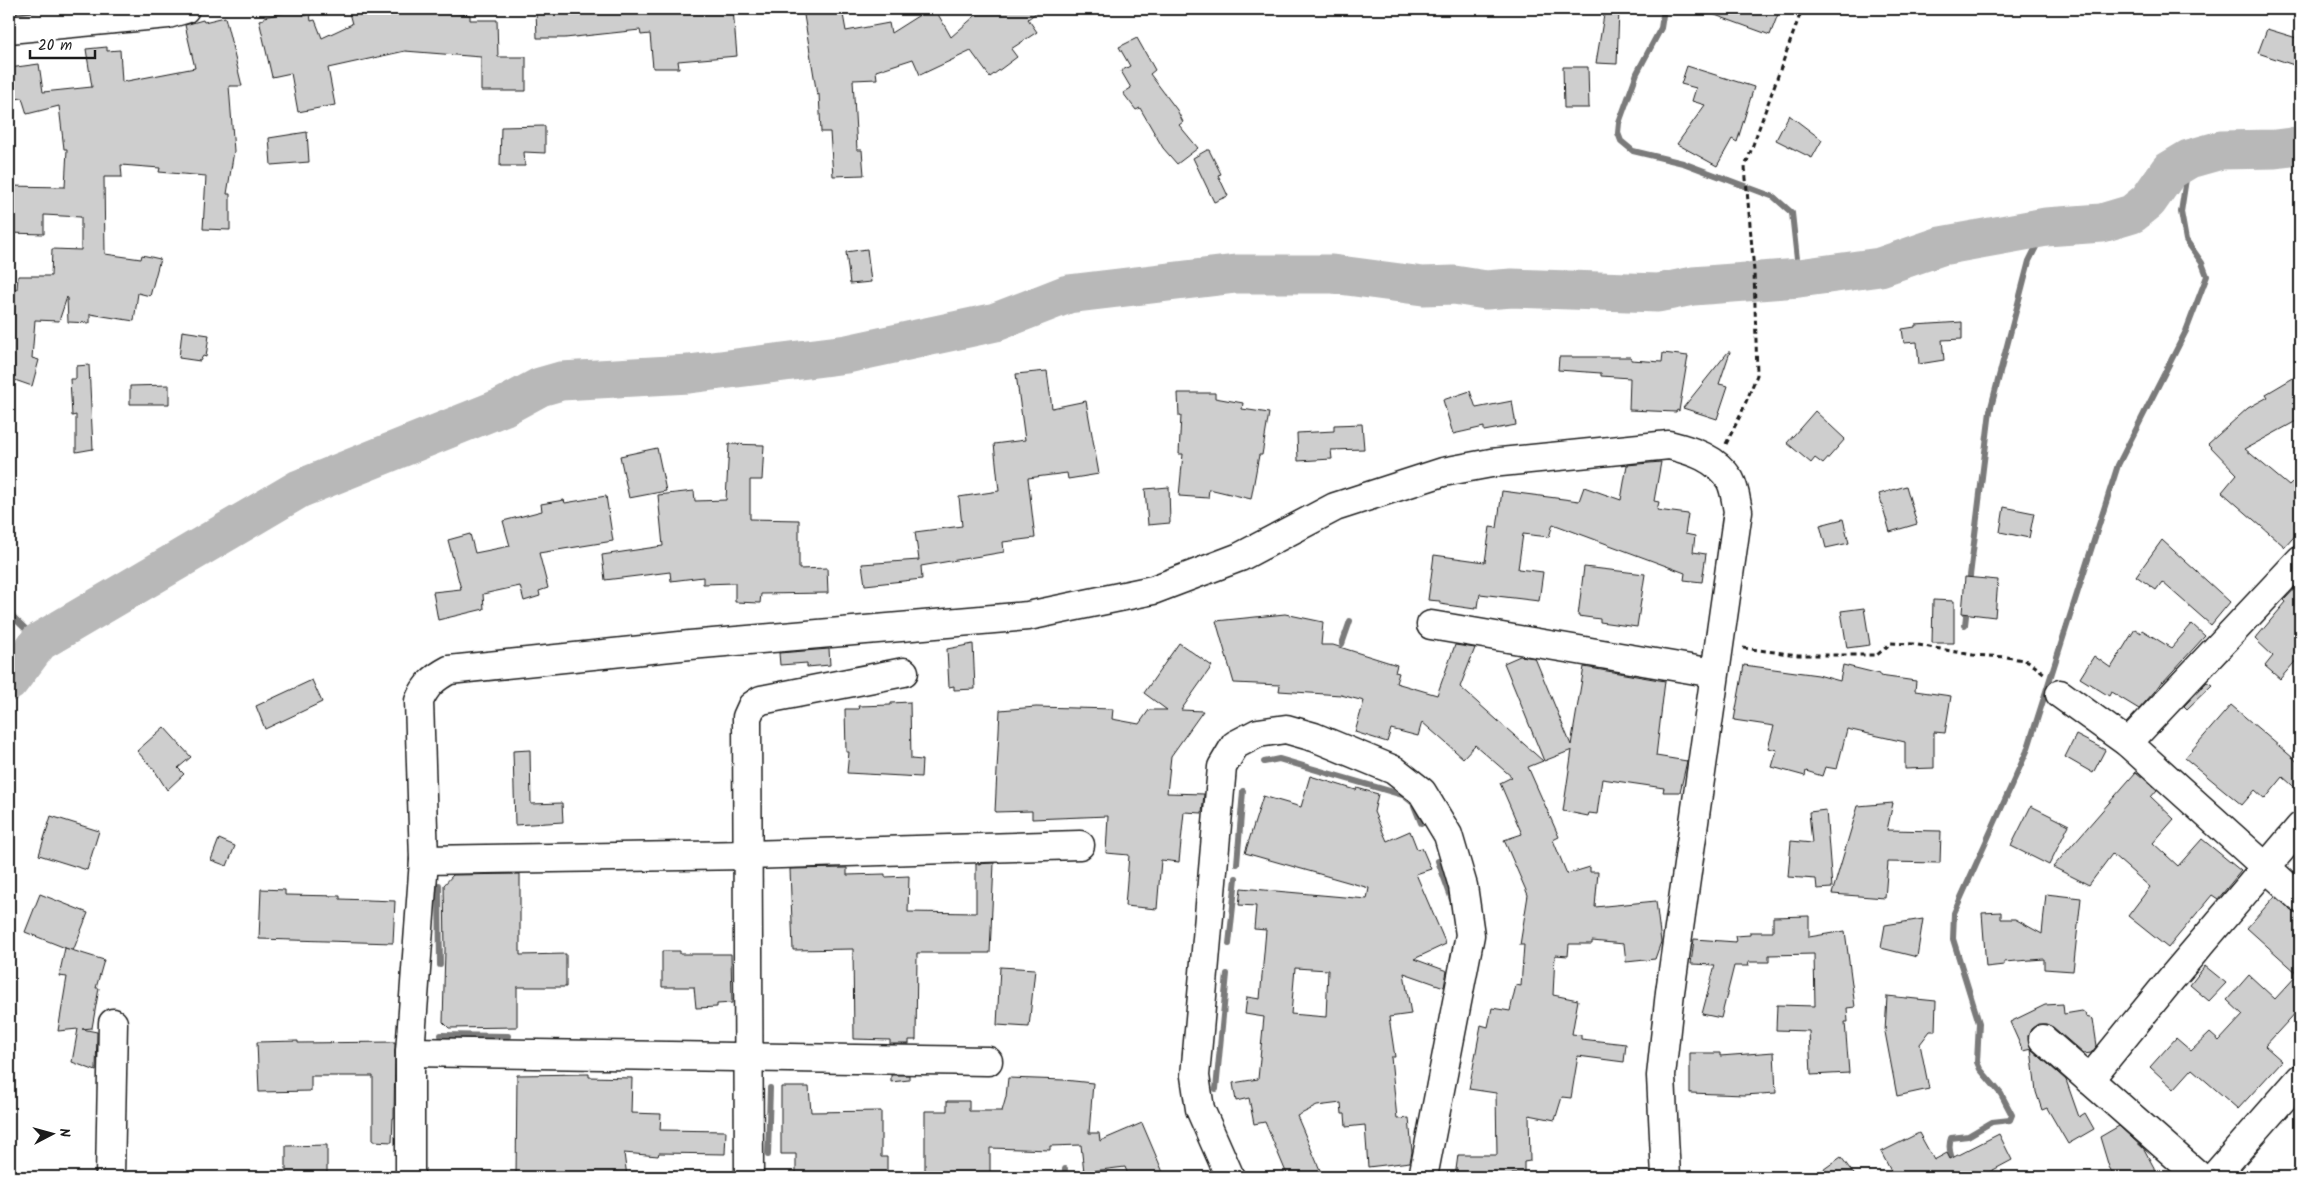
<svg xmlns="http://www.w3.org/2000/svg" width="2309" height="1186" font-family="Kalam,sans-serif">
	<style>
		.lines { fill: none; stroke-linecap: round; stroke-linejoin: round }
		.stream { stroke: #7a7a7a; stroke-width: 6 }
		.river { stroke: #b8b8b8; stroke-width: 39 }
		.building { fill: #cecece; stroke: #1c1c1c; fill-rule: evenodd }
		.minor-casing { stroke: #1c1c1c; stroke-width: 31 }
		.path { stroke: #1c1c1c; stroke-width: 3; stroke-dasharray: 5 4; stroke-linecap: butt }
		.minor { stroke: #fff; stroke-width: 28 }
	</style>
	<rect width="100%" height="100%" fill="#fff"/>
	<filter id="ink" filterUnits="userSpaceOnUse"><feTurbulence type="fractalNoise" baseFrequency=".02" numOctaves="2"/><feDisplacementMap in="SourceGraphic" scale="10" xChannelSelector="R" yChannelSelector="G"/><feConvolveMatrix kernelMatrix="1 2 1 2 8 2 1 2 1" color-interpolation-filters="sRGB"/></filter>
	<g filter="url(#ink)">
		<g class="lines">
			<g class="stream">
				<polyline points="1664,9 1661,28 1637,73 1619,123 1618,133 1621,141 1633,151 1683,163 1774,197 1792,213 1799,278"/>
				<polyline points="1969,584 1990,411 2029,261 2046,227"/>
				<polyline points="9,613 39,642"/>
				<polyline points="1965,625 1967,607"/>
				<polyline points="1342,644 1350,621"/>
				<polyline points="1264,762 1279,759 1403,795 1413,803 1421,823"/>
				<polyline points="1438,861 1452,900"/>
				<polyline points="1237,864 1243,791"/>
				<polyline points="439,885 440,965"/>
				<polyline points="1229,944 1236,878"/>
				<polyline points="441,1035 508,1036"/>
				<polyline points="1216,1089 1227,974"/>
				<polyline points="768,1155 770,1088"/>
				<polyline points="1064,1177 1065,1169"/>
				<path d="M1961,1177C1955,1166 1946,1151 1951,1138L1968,1136L1992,1122L2010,1120L2012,1115L2001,1094L1980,1069L1977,1062L1979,1023L1953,939L1954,913L2027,751L2118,465L2186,331L2207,276L2202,263L2186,240L2181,212L2189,159"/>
			</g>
			<polyline class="river" points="9,682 39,642 299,489 503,407 540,387 561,381 689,374 847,354 996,322 1068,294 1236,274 1332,274 1423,286 1454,285 1486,290 1512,288 1658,293 1693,286 1799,278 1880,267 1941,246 2046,227 2102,223 2132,214 2148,201 2169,171 2189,159 2221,150 2275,149 2300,146"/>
		</g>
		<g class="building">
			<polygon points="303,9 304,16 310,14 311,21 315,20 322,38 352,24 348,9 422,9 470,15 470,20 497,20 498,57 526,57 526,91 481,91 481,57 405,51 328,68 335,105 298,112 291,73 272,77 259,20 264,19 264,17"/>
			<polygon points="536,9 733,9 737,56 678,61 679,68 653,68 650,34 641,35 640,30 565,38 537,38"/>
			<polygon points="803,9 842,9 846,31 889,23 891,33 929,9 935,9 951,37 983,9 1041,9 1028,19 1037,32 1011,49 1017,57 990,77 971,51 920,75 913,59 876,71 877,79 853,80 857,150 862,150 864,175 833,176 830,132 821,132 819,94 817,95"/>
			<polygon points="1605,9 1619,9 1617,64 1596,63"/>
			<polygon points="1704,9 1780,9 1770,35 1704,11"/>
			<polygon points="225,17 242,86 229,86 234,151 227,194 230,194 230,230 203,229 206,176 159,172 160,168 121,165 122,177 104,177 105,254 141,259 142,255 160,259 150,296 138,293 134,321 90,314 90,323 68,322 67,297 59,321 35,320 32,358 39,360 32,386 9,378 9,288 17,289 18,276 51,276 52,249 81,250 81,217 44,215 44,234 9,233 9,186 65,187 67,149 64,149 59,106 27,114 22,98 9,100 9,68 39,64 43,92 92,87 86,49 107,47 107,51 120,50 122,82 195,68 185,25 203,20 204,22"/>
			<polygon points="2267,29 2300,39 2300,67 2258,53"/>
			<polygon points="1137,38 1155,70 1150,74 1177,110 1183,122 1179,125 1198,148 1177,164 1163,148 1140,108 1136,110 1123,93 1131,88 1121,71 1130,66 1119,47"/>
			<polygon points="1687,66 1754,87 1737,142 1732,139 1717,166 1677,144 1705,105 1692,101 1696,88 1681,84"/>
			<polygon points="1563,67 1588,67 1589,108 1564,108"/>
			<polygon points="1789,115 1822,140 1812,158 1776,140"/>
			<polygon points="545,126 545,153 524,152 525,166 500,166 501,127"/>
			<polygon points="307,132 309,162 271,165 269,138"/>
			<polygon points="1207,150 1209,150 1221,174 1218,175 1228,196 1214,202 1193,158"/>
			<polygon points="867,249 871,282 850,284 846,252"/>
			<polygon points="1962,322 1962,339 1942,340 1944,360 1919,364 1917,342 1904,343 1902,329 1915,327 1915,325"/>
			<polygon points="182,331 209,335 206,357 203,356 200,361 179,358"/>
			<polygon points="1728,352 1730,352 1719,384 1728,386 1717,419 1683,408"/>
			<polygon points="1663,353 1688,356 1679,411 1677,410 1676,412 1629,410 1630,378 1601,376 1601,373 1558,370 1559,357 1631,357 1631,360 1662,362"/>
			<polygon points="89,365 93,449 76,452 76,415 72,416 70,379 76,379 76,366"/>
			<polygon points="1047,371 1052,408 1086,401 1099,474 1068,479 1067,473 1028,478 1035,538 1003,542 1004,552 921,566 922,579 865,585 862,564 919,560 915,532 962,526 959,497 999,491 994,444 1025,440 1016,374"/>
			<polygon points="2300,374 2300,419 2245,449 2289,486 2300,475 2300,530 2285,547 2222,492 2237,474 2208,444 2248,408 2268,397 2266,394"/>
			<polygon points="169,385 169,404 130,404 130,386"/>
			<polygon points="1470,391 1476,408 1512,401 1516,425 1484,431 1484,427 1453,434 1443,400"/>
			<polygon points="1178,393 1215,393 1215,398 1243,403 1242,409 1269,413 1262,455 1259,455 1251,499 1209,489 1208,498 1179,496 1183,454 1179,454 1181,416 1179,416"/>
			<polygon points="1815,411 1845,439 1823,464 1815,458 1811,463 1787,443"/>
			<polygon points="1362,424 1364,449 1331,450 1332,459 1298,461 1297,433 1334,431 1334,425"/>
			<polygon points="729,444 764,445 762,480 750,480 750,519 799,520 799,569 827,568 828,593 761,594 760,603 735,602 735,583 703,584 703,577 671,581 670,572 605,580 602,555 663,546 658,495 694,491 695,501 726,500"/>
			<polygon points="657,448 666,491 629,498 620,456"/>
			<polygon points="1661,462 1654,501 1659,502 1657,510 1688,514 1685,534 1695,536 1693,552 1706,554 1702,582 1684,580 1685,573 1553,524 1549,537 1523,534 1518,569 1543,572 1539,601 1480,594 1478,607 1475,607 1475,609 1440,604 1440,601 1428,600 1434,555 1485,562 1490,527 1497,528 1502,491 1579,501 1584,487 1621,500 1627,465"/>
			<polygon points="1906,486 1917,524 1890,532 1879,494"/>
			<polygon points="1169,487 1170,523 1148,525 1145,489"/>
			<polygon points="606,496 613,541 539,553 548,588 539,591 540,596 524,601 520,586 483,594 484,609 438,620 433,592 461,589 448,540 470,534 475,553 510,546 503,521 542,511 541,504 564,500 565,503"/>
			<polygon points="2004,507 2034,513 2029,538 2000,532"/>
			<polygon points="1843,519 1849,543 1826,548 1820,525"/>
			<polygon points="2162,540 2230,602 2211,625 2162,582 2156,590 2136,576"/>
			<polygon points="1584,567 1645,574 1637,627 1600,622 1600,619 1578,616"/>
			<polygon points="1965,577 1998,580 1995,617 1962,613"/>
			<polygon points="2300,583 2300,656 2280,679 2265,666 2273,656 2255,639 2286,602 2284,600"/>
			<polygon points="1933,600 1954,601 1954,643 1932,643"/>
			<polygon points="1864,608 1870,645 1847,648 1841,611"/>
			<polygon points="1285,614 1323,622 1321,645 1333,645 1397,665 1395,672 1399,673 1396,683 1437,695 1455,645 1475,648 1460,687 1543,761 1528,767 1559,837 1553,840 1567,874 1590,867 1590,872 1598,872 1595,907 1656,901 1661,942 1655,959 1626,962 1624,944 1592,941 1592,944 1569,944 1568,956 1555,955 1553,995 1578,1000 1572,1034 1581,1035 1581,1039 1626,1044 1624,1062 1578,1056 1571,1098 1562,1097 1555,1120 1529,1115 1530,1161 1524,1162 1524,1174 1512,1174 1512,1177 1455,1177 1458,1155 1497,1155 1496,1093 1469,1089 1481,1025 1488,1027 1492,1008 1510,1011 1516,985 1521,986 1524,945 1520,945 1528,895 1504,840 1522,834 1500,783 1512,777 1475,745 1463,758 1422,722 1418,736 1391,729 1387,742 1355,732 1364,701 1341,695 1279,691 1280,685 1234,683 1216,621"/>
			<polygon points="2192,624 2205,636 2163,682 2162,681 2155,691 2139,709 2111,692 2109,696 2080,678 2094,656 2111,668 2135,629 2141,633 2142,630 2171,648"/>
			<polygon points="1179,643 1212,666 1181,710 1203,711 1171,756 1167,793 1204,794 1202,813 1184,812 1179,862 1161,860 1157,909 1125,906 1129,855 1106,853 1108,816 1032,819 1032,811 995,812 1000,710 1036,707 1113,709 1112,719 1139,724 1149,710 1167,710 1144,693"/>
			<polygon points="973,644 975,689 954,690 954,686 949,687 947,649"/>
			<polygon points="829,649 830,665 807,667 807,663 780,665 779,653"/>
			<polygon points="1520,656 1535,658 1571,745 1584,667 1665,681 1656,756 1687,761 1680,792 1663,792 1664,788 1602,779 1597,814 1589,813 1588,816 1563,811 1572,750 1544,761 1504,663"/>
			<polygon points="1744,665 1818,675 1840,681 1843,665 1880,674 1880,676 1916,681 1915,691 1951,696 1945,733 1934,732 1934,768 1905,769 1905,742 1847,729 1837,769 1825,767 1822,776 1806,771 1805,776 1772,767 1777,750 1768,748 1774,726 1734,720"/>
			<polygon points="312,680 322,702 265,729 256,706"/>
			<polygon points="2207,682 2212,685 2187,709 2184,706"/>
			<polygon points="910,702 911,759 922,760 921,777 847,773 849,752 846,752 845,709 859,709 858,706 891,705 891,703"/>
			<polygon points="2231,705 2300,764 2300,792 2283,777 2265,799 2255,790 2242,805 2185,758"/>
			<polygon points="164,727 191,757 178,768 184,774 167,790 155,771 137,751"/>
			<polygon points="2076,735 2105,750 2093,773 2065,757"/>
			<polygon points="530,750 531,804 562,803 563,822 515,825 513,751"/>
			<polygon points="2136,772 2157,790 2151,797 2174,819 2153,843 2178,866 2202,839 2241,871 2218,899 2212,895 2168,948 2128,916 2150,887 2112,854 2089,885 2053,867"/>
			<path d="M1310,776L1356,790L1357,788L1378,794L1374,812L1387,841L1410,831L1417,849L1422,848L1431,869L1416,874L1446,944L1414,959L1447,971L1444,987L1404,973L1411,1014L1389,1017L1395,1057H1391L1397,1119L1409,1118L1412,1152L1410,1162L1368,1167L1365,1125L1346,1127L1345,1114H1342L1341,1103L1317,1106L1297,1116L1323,1177H1288L1265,1122L1254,1124L1249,1098L1236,1101L1233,1083L1258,1079L1264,1017L1245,1014L1247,997L1260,999L1266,930L1254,929L1256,906L1239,905L1241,888L1367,899L1369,888L1245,853L1263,796L1301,807ZM1295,968L1328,970L1326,1017L1291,1014Z"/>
			<polygon points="1893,803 1887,830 1941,831 1940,863 1888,862 1885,898 1832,894 1858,806"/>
			<polygon points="2031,806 2069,825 2049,865 2011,846"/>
			<polygon points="1826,810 1832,888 1817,889 1816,879 1788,877 1791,841 1812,843 1809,812"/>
			<polygon points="51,816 99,831 87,870 39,855"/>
			<polygon points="219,839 235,846 227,866 211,860"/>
			<polygon points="994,863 990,953 917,953 916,1040 909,1040 909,1044 890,1044 890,1040 854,1039 853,949 793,950 790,869 847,868 847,875 885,874 885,877 909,876 908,912 976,913 976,864"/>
			<polygon points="520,874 520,955 566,954 566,987 517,987 517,1027 449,1028 443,1022 445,950 444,885 453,875"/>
			<polygon points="261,889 285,890 285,895 340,896 340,899 395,901 393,943 259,939"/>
			<polygon points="40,894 88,913 73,951 25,932"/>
			<polygon points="2046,894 2081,898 2073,971 2044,969 2044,959 2004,962 2004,965 1986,967 1982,913 2001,912 2001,919 2015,919 2042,934"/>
			<polygon points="2275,896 2300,917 2300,1008 2265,1046 2282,1061 2238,1109 2192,1069 2174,1089 2150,1067 2176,1038 2191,1051 2210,1033 2219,1041 2243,1015 2227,1000 2249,975 2275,999 2298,974 2247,928"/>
			<polygon points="1809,916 1809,937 1845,931 1855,1007 1847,1008 1848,1022 1845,1022 1849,1073 1811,1075 1809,1031 1776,1030 1777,1005 1815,1006 1814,954 1769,955 1769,962 1748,962 1749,966 1734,966 1721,1018 1702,1014 1715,965 1691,964 1694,939 1736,942 1735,936 1750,935 1750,932 1773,932 1773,917"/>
			<polygon points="1923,919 1917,957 1881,948 1885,925"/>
			<polygon points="65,948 104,960 96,988 99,988 92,1028 82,1029 97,1032 96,1071 72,1062 78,1029 58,1031 67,977 59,976"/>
			<polygon points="662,951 680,951 680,954 731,954 732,1003 717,1004 717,1007 696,1008 694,987 662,987"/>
			<polygon points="2205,966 2226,983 2209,1001 2190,985"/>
			<polygon points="1000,967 1035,969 1029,1027 997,1025"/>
			<polygon points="1887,996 1936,1001 1935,1031 1930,1031 1920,1044 1929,1089 1897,1096 1885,1032"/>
			<polygon points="2063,1004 2064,1014 2082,1011 2085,1013 2086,1017 2093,1019 2097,1046 2091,1053 2084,1054 2053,1027 2046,1024 2038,1024 2031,1029 2028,1036 2031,1049 2023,1051 2010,1022 2045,1005"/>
			<polygon points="298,1041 298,1043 395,1042 394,1118 393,1118 392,1142 373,1141 373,1076 311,1076 311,1091 259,1092 257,1042"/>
			<polygon points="2031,1049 2066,1080 2079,1117 2085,1113 2094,1129 2068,1144 2047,1108 2042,1110 2036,1092"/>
			<polygon points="1774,1052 1776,1093 1744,1095 1690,1093 1690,1053 1720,1053 1720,1056"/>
			<polygon points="589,1074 589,1077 632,1078 631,1113 661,1114 660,1130 726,1131 725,1154 659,1153 658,1156 624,1153 627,1177 516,1177 517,1075"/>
			<polygon points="891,1075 909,1075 909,1080 891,1082"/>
			<polygon points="1008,1078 1064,1080 1093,1083 1089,1133 1099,1133 1100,1141 1142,1123 1165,1177 1129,1177 1125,1167 1084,1172 1081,1145 1050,1146 1050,1150 990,1148 990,1177 925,1177 925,1111 947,1111 947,1101 969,1101 969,1111 1002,1111 1006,1097"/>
			<polygon points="781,1087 809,1087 811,1112 881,1111 881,1157 887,1157 887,1177 796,1177 796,1154 781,1154"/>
			<polygon points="2119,1126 2144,1149 2159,1177 2115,1177 2109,1167 2100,1137"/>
			<polygon points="1919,1133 1934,1160 1947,1153 1950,1159 1999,1134 2012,1160 1980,1177 1894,1177 1881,1152"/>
			<polygon points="327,1145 327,1177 286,1177 286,1146"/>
			<polygon points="1841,1157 1856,1177 1813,1177"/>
		</g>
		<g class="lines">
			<defs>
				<g id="minor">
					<polyline points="9,29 168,14 185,9"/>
					<polyline points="1431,625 1714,673"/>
					<polyline points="2060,694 2128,743 2300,898"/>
					<polyline points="2128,743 2300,560"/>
					<polyline points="424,860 749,855 1080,845"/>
					<polyline points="2043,1039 2200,1177"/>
					<polyline points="410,1052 988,1061"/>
					<polyline points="2089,1080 2171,979 2300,827"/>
					<polyline points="110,1177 113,1023"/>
					<path d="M410,1177V1052L424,860L419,701C426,685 434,678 449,670L690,645L1028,616L1153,590L1240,557L1335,507L1443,472L1491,463L1669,445C1693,451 1716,458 1730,480C1735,489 1736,502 1738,511L1670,992L1661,1076L1666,1177"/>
					<polyline points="749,1177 747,717 752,706 761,700 904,672"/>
					<polyline points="1230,1177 1200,1109 1195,1076 1222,767 1235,745 1258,733 1286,729 1314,737 1394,770 1422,792 1448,835 1463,886 1470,935 1423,1177"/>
					<polyline points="2214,1177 2300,1079"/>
				</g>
			</defs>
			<use href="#minor" class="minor-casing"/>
			<g class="path">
				<polyline points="1726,444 1741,414 1757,375 1754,271 1745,167 1802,9"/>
				<polyline points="1743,648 1798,655 1877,655 1891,643 1913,644 1973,655 2007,657 2028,661 2045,674"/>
			</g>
			<use href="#minor" class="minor"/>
		</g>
	</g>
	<rect width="2309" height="1186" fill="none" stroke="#fff" stroke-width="30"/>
	<rect x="15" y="15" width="2279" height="1156" fill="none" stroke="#1c1c1c" stroke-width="2" filter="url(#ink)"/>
	<g transform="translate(52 1134) rotate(84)" stroke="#ffffff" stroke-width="4" paint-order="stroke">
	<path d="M0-4L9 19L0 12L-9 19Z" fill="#1c1c1c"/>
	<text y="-8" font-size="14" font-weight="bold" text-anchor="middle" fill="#1c1c1c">N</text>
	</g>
	<path d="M30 50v8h65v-8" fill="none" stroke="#1c1c1c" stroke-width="2.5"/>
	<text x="38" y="50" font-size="15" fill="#1c1c1c" stroke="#ffffff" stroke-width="4" paint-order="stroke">20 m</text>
</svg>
